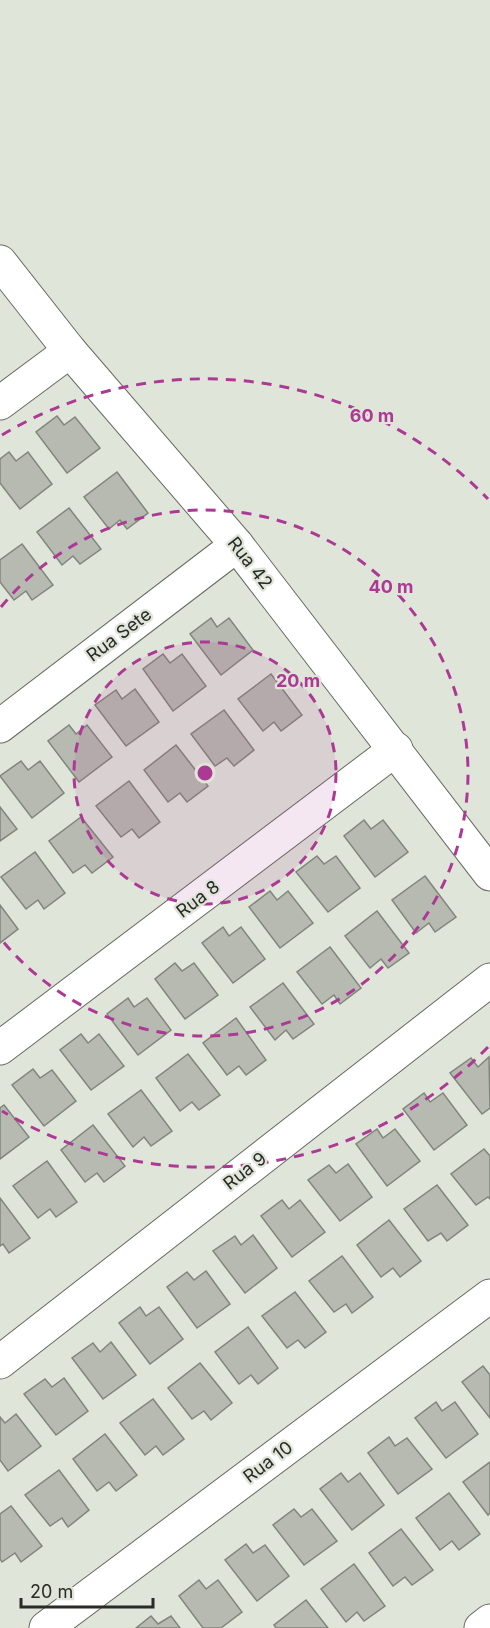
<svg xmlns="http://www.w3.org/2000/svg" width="490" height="1628" font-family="Inter,sans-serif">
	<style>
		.building { fill: #b6bab0; stroke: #81867c; stroke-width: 1.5 }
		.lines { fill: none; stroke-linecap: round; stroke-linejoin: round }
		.street-casing { stroke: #666b61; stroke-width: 35 }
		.street { stroke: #fff; stroke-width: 33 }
		.ring { fill: none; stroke: #ac3a95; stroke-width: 3; stroke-dasharray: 10 8 }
		.labels { text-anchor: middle; stroke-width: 4.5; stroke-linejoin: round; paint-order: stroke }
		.street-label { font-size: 18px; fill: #292b27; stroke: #e0e5da }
		.centre { fill: #ac3a95; stroke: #e0e5da; stroke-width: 3 }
		.ring-label { font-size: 18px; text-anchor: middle; font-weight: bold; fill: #ac3a95; stroke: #e0e5da; stroke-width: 4.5; stroke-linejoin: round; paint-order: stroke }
	</style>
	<rect width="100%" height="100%" fill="#e0e5da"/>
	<g class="building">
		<polygon points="57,416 64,425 75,417 100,448 67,473 36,432"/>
		<polygon points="9,452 16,461 28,452 52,484 20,509 0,483 0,459"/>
		<polygon points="117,472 148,513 127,529 120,520 109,529 84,497"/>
		<polygon points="69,508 101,549 80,564 73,556 62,565 37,532"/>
		<polygon points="22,544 53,585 32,600 26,591 14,600 0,582 0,560"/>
		<polygon points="211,618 217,627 229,618 253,650 221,675 190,634"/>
		<polygon points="163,654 170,663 182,654 206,686 173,711 143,669"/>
		<polygon points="271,674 302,715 281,731 274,722 263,731 238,699"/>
		<polygon points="135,689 159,722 126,746 95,705 116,690 122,699"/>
		<polygon points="224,710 254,750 234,766 227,758 215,766 191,734"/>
		<polygon points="69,725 76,734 87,725 112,757 79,782 48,741"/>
		<polygon points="176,745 208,786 187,802 180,793 168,802 144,770"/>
		<polygon points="21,761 28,770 40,761 64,793 32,818 0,776"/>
		<polygon points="129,781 160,822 139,838 132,829 121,837 96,806"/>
		<polygon points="0,807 17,829 0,841"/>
		<polygon points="81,817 113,857 92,873 85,865 73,873 49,841"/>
		<polygon points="364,820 371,829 383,820 408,852 375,877 344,836"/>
		<polygon points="35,852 65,893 44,909 38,900 26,909 1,877"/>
		<polygon points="317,856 324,864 336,856 360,888 328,912 296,872"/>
		<polygon points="425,876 456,917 435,932 429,923 416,933 392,900"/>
		<polygon points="270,891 277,900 288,891 313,923 280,948 249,907"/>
		<polygon points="0,905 18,929 0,943"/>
		<polygon points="377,911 409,953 388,968 381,959 370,968 345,936"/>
		<polygon points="223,927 229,936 241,927 265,959 233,983 202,943"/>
		<polygon points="330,947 361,988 340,1004 334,995 322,1004 297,972"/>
		<polygon points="175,963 182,971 194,963 218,995 185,1019 155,979"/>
		<polygon points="283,983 314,1024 293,1039 286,1030 275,1040 250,1007"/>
		<polygon points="128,998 134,1007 147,998 171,1030 138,1055 107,1014"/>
		<polygon points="236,1018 266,1060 246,1075 239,1066 227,1075 203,1043"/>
		<polygon points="81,1034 88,1043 99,1034 124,1066 91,1090 60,1050"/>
		<polygon points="188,1054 220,1095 199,1110 192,1102 180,1111 156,1078"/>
		<polygon points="489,1057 490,1108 482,1114 450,1073 471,1058 478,1067"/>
		<polygon points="33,1069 40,1078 52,1070 76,1101 44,1126 12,1085"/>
		<polygon points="141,1090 172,1131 151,1146 144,1137 133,1147 108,1114"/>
		<polygon points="424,1093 430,1102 443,1093 467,1125 434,1150 403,1109"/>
		<polygon points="4,1105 29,1137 0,1159 0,1108"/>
		<polygon points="93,1125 125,1166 104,1182 97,1173 85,1182 61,1150"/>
		<polygon points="377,1129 383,1138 395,1129 420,1161 387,1186 356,1144"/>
		<polygon points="484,1149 490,1156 490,1199 488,1197 476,1205 451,1174"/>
		<polygon points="47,1161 77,1202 56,1217 50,1209 38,1218 13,1186"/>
		<polygon points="348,1164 372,1197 340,1221 308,1180 329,1165 336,1173"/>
		<polygon points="437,1185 468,1225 447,1241 441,1233 428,1241 404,1209"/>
		<polygon points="0,1198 30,1238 9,1253 3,1244 0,1246"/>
		<polygon points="282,1200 289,1209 300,1200 325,1232 292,1257 261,1216"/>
		<polygon points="389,1220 421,1261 400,1277 393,1268 381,1277 357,1245"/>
		<polygon points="253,1235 277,1268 245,1293 213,1251 235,1236 241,1245"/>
		<polygon points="342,1256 373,1297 352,1313 346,1304 334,1312 309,1281"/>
		<polygon points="206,1271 230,1304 197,1328 167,1287 187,1272 194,1280"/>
		<polygon points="295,1292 326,1332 305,1348 298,1340 287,1348 262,1316"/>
		<polygon points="140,1307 146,1316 159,1307 183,1339 150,1364 119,1323"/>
		<polygon points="248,1327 278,1368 258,1384 251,1375 239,1384 215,1352"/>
		<polygon points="111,1342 136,1375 103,1399 72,1358 93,1343 100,1352"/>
		<polygon points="200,1363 232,1403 211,1420 204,1411 192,1419 168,1388"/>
		<polygon points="483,1366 490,1375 490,1418 462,1382"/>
		<polygon points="64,1378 88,1411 56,1435 24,1394 45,1379 52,1387"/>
		<polygon points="153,1399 184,1439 163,1455 156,1446 145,1455 120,1423"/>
		<polygon points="436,1402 442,1411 455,1402 478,1434 446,1458 415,1418"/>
		<polygon points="16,1414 41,1446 8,1471 0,1460 0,1417 5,1423"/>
		<polygon points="105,1434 137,1475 116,1491 109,1482 97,1491 73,1459"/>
		<polygon points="389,1437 395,1446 407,1438 432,1469 398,1494 368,1453"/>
		<polygon points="490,1462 490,1513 488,1515 463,1482"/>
		<polygon points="59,1470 89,1510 68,1527 62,1518 50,1526 25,1495"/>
		<polygon points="341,1473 348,1482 360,1473 384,1505 352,1530 320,1489"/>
		<polygon points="449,1493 480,1534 459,1550 452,1541 440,1550 416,1518"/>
		<polygon points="11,1506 42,1546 21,1562 15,1553 2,1562 0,1559 0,1514"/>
		<polygon points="294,1509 301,1517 312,1509 337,1541 304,1565 273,1525"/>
		<polygon points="401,1529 433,1570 412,1585 405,1577 393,1586 369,1553"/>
		<polygon points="246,1544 253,1553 265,1545 289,1576 257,1601 225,1560"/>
		<polygon points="354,1564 385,1606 364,1621 357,1612 346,1622 321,1589"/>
		<polygon points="199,1580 206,1589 218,1580 242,1612 221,1628 203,1628 179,1596"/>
		<polygon points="306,1600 328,1628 276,1628 274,1625"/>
		<polygon points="151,1616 158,1624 171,1616 180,1628 136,1628"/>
	</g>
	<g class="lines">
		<defs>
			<g id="street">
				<polyline points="0,262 70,351 237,545 490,874"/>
				<polyline points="0,403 70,351"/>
				<polyline points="0,726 237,545"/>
				<polyline points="0,1048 396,749"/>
				<polyline points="0,1362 490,980"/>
				<polyline points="46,1628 490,1296"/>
				<polyline points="481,1628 490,1621"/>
			</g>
		</defs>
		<use href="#street" class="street-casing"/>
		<use href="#street" class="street"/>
	</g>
	<circle cx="205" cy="773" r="131" fill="#ac3a95" fill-opacity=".12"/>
	<g class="ring">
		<circle cx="205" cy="773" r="131"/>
		<path d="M1 607A263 263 0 1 1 1 939"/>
		<path d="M488 1047A394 394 0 0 1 2 1111M2 435A394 394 0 0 1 488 499"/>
	</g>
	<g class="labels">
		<g class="street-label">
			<text transform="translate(250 563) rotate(52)" y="6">Rua 42</text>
			<text transform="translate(119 635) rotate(-37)" y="6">Rua Sete</text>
			<text transform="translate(198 899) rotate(-37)" y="6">Rua 8</text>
			<text transform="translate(245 1171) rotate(-38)" y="6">Rua 9</text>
			<text transform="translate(268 1462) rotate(-37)" y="6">Rua 10</text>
		</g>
	</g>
	<circle cx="205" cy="773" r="9" class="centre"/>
	<g class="ring-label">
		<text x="372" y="422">60 m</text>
		<text x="391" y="593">40 m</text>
		<text x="298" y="687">20 m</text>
	</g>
	<path d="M21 1598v9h132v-9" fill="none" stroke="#292b27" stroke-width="3"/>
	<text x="30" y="1598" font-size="18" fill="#292b27" stroke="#e0e5da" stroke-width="4.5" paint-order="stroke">20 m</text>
</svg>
